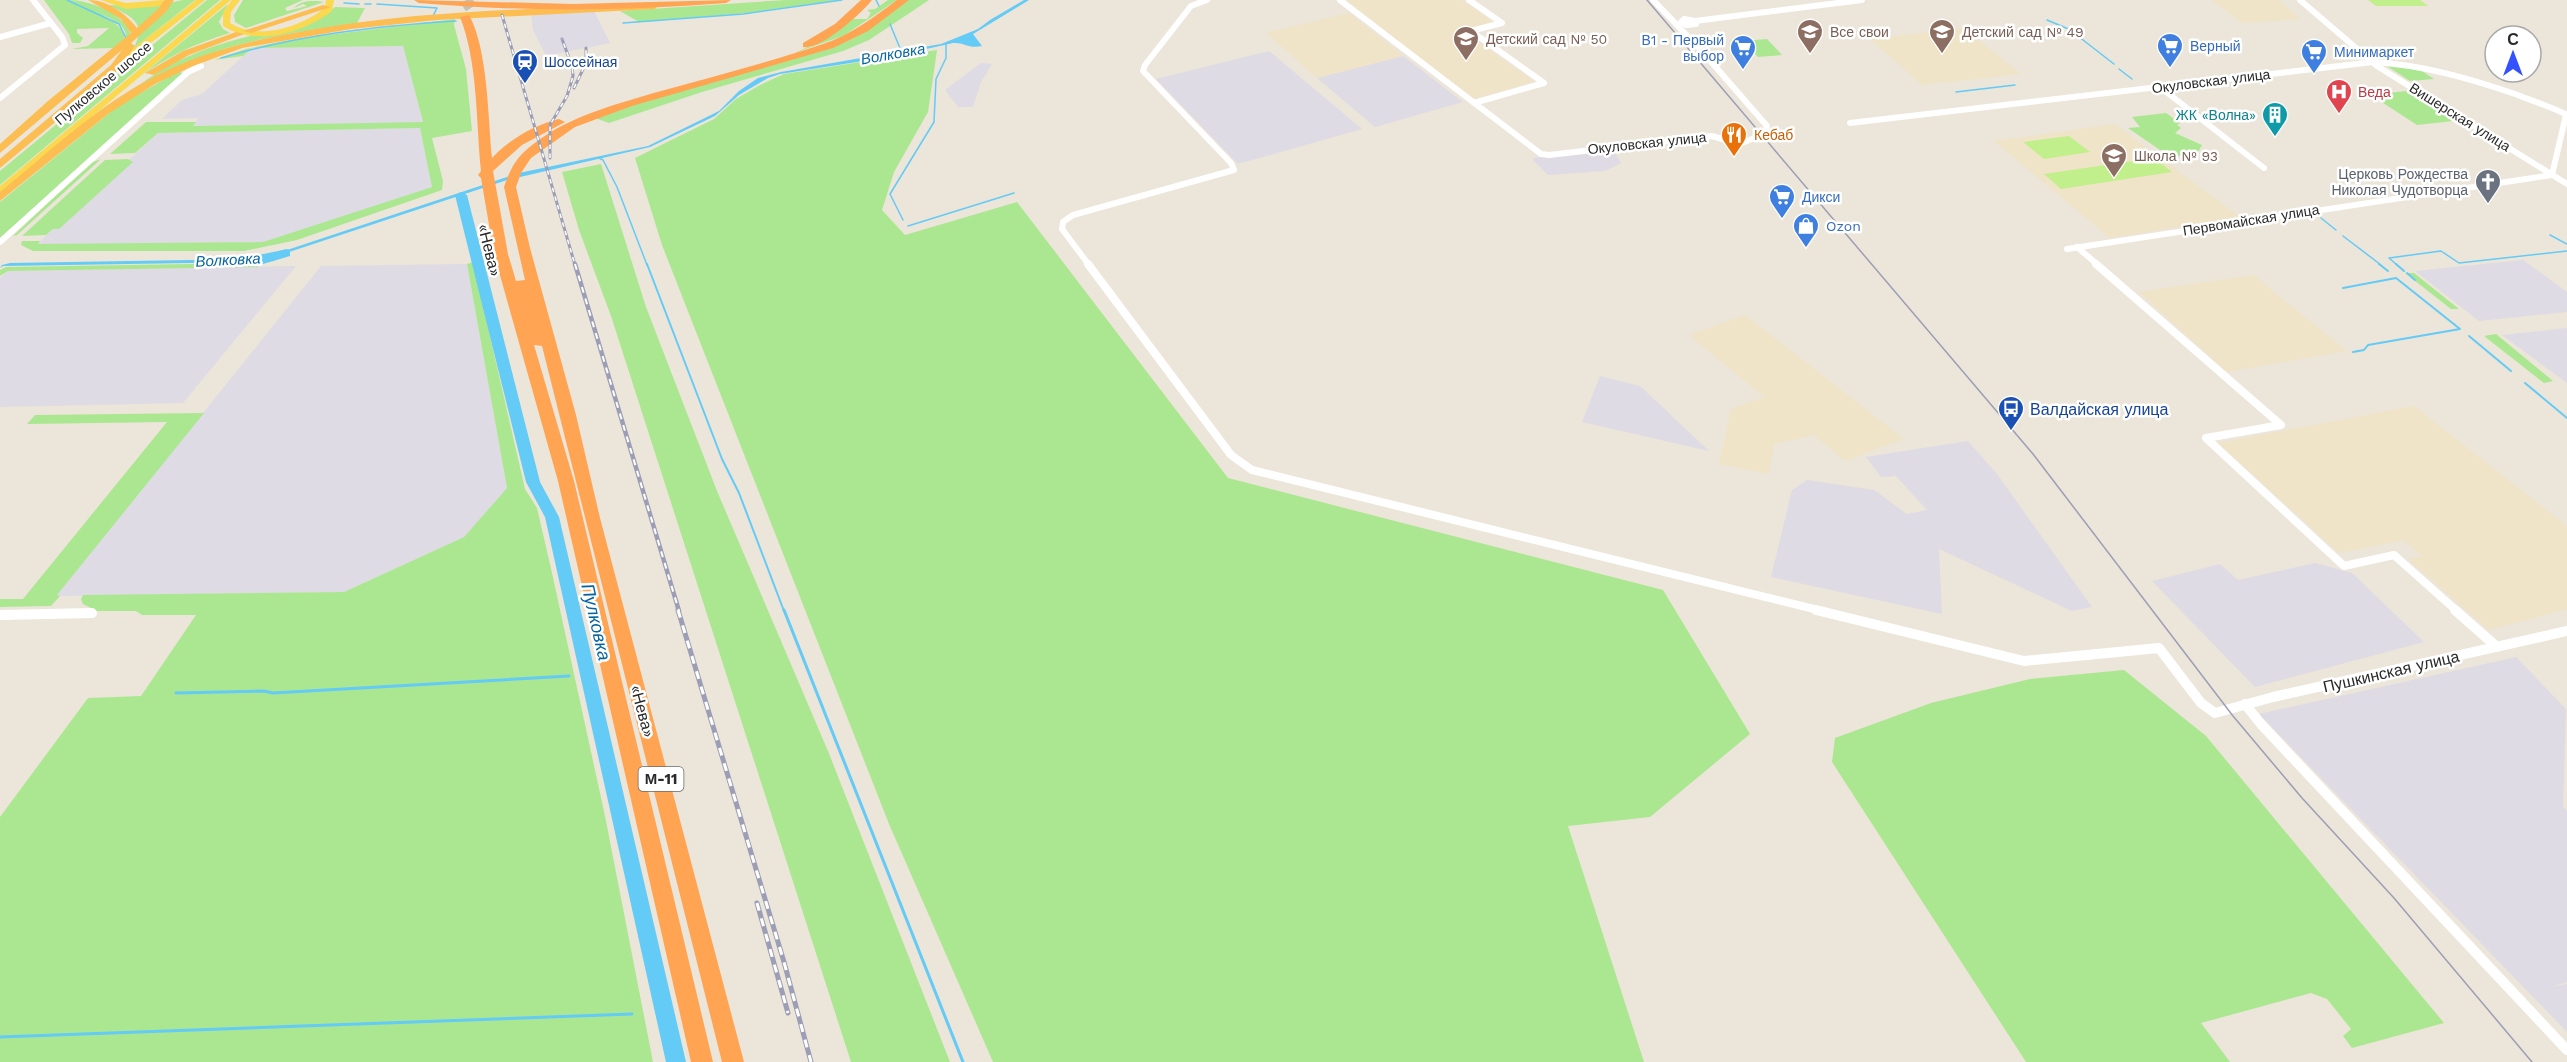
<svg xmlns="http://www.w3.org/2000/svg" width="2567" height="1062" font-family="'Work Sans',sans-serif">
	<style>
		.industrial { fill: #dedbe4 }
		.education { fill: #efe4c7 }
		.green { fill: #abe791 }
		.pitch { fill: #c1ef8c }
		.water { fill: #64caf6 }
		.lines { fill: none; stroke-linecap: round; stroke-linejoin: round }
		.stream-far2 { stroke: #64caf6; stroke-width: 1.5 }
		.stream-far1 { stroke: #64caf6; stroke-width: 2 }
		.stream { stroke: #64caf6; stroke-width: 3 }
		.river { fill: #64caf6; fill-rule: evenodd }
		.motorway-tunnel { stroke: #c5bfb6; stroke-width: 12; stroke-dasharray: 12 6; stroke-linecap: butt }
		.minor-far2 { stroke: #fff; stroke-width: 6 }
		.minor-far1 { stroke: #fff; stroke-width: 8 }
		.minor { stroke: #fff; stroke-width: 10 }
		.primary { fill: #fad951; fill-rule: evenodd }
		.trunk { fill: #fcbe52; fill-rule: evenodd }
		.motorway { fill: #ffa452; fill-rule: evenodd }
		.tram { stroke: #9c9eb5; stroke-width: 1.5 }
		.rail-far2-casing { stroke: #9c9eb5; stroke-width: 3 }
		.rail-far1-casing { stroke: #9c9eb5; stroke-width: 4.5 }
		.rail-casing { stroke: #9c9eb5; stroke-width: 5 }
		.rail-far2 { stroke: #fff; stroke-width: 1.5; stroke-dasharray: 4.5; stroke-linecap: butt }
		.rail-far1 { stroke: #fff; stroke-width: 2; stroke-dasharray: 6; stroke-linecap: butt }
		.rail { stroke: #fff; stroke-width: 3; stroke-dasharray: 8; stroke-linecap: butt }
		.labels { text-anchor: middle; stroke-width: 5; stroke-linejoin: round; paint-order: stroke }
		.far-education-label { font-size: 14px; fill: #785e54; stroke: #fff; text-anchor: start }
		.far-shop-label { font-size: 14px; fill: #366cbe; stroke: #fff; text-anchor: start }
		.far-transit-label { font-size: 14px; fill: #164399; stroke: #fff; text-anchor: start }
		.far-street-label { font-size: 14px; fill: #292929; stroke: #fff }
		.far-health-label { font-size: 14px; fill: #be3a42; stroke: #fff; text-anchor: start }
		.far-culture-label { font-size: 14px; fill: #0d838f; stroke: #fff; text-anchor: end }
		.far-food-label { font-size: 14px; fill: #c56008; stroke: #fff; text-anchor: start }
		.far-worship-label { font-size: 14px; fill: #5b616d; stroke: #fff; text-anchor: end }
		.far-water-label { font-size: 15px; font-style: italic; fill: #0465a1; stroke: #fff }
		.shield { fill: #fff; stroke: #696969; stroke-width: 1.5 }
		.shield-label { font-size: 15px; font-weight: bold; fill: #292929 }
		.street-label { font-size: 16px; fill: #292929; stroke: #fff }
		.transit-label { font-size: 16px; fill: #164399; stroke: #fff; text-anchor: start }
		.water-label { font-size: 18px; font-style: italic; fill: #0465a1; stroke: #fff }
	</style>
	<rect width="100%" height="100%" fill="#ece5d9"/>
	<g class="industrial">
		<polygon points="591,5 610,43 546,56 533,30 531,14"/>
		<polygon points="403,46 423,123 192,126 199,118 162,119 182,100 202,94 252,48"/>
		<polygon points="1269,51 1362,129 1238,164 1156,79"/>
		<polygon points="1403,56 1463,102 1375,127 1317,78"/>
		<polygon points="981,63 992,64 981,82 973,107 958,107 945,90"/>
		<polygon points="420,128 433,187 263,242 36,245 158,133"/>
		<polygon points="1614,151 1621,163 1605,171 1548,175 1532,159 1542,156 1557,157"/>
		<polygon points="2523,260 2567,292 2567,312 2479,321 2415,271"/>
		<polygon points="467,264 507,488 464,537 344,592 56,596 321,266"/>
		<polygon points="296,266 183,403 0,407 0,278 8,271"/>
		<polygon points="2567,328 2567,383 2502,335"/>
		<polygon points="1600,376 1640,386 1709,451 1582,422"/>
		<polygon points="1968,441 1997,474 2092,607 2072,611 1939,549 1942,614 1771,577 1792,490 1807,480 1874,490 1907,514 1927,510 1896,476 1881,477 1866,457"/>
		<polygon points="2315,563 2352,573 2424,642 2255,687 2152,581 2220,564 2238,580"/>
		<polygon points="2516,657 2566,709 2563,807 2567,811 2567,982 2551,987 2567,984 2567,1032 2259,714"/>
	</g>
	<g class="education">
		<polygon points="1345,0 1461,0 1493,22 1462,30 1534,82 1472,99"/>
		<polygon points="2211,0 2278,0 2301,19 2243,23"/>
		<polygon points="1349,13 1403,56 1317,78 1266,33"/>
		<polygon points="1963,28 2021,74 1922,85 1870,39"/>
		<polygon points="2115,124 2240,217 2110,238 1994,141"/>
		<polygon points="2254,275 2279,296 2347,351 2227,372 2139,292"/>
		<polygon points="1745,315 1904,439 1845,461 1814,435 1774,444 1769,474 1719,464 1731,409 1764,397 1689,335"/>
		<polygon points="2414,406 2567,526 2567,609 2489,630 2408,559 2422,556 2403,540 2339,553 2218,443"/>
	</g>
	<g class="green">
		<path d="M44,0H66L71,2L69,0C89,0 125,13 131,35L126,37C126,25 113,20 103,15C112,23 123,25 125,39L114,48L72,49L88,46L109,28L77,29V33L83,38L80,43H72L69,34Z"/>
		<path d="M183,0H195L134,48C147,21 131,17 109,5L150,7Z"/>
		<polygon points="207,0 220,0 0,185 0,171"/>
		<path d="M243,0H303L285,8L287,11L307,6L303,4L294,8C300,0 315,0 324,2L246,28L235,22L234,15Z"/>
		<polygon points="786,0 839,0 746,13 639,22 620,11"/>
		<polygon points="888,0 897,0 843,36 794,53 819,42 851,19 867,19 871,13 867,10 875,9"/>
		<polygon points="909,0 929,0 869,40 843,51 702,92 609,123 595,118 634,104 813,53"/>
		<path d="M228,4L219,22L223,29L230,33C194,44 173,54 142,75Z"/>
		<path d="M335,7L365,8L357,23C304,31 250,38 200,57C180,64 161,77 141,84C172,60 212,45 250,36C280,29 311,30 335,7Z"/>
		<polygon points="455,19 454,25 466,69 472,131 432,138 443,181 442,190 297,240 244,251 33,251 21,245 22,241 40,241 38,244 263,242 432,187 420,128 158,133 135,153 110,154 146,122 196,122 193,126 423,122 403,46 252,48 243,56 214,60 246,49 295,39"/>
		<polygon points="1767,39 1782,55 1758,57 1743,41"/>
		<polygon points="937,50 928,112 894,172 882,210 905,235 1017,202 1228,478 1663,590 1750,734 1650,817 1568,826 1644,1062 993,1062 889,824 662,245 635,158 714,119 736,99 760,85 784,74"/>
		<polygon points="2387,66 2416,67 2434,79 2410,81"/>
		<polygon points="179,71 183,74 0,238 0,202 118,106"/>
		<polygon points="2406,91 2453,121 2417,125 2371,95"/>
		<polygon points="2166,113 2180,123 2177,125 2181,128 2175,133 2202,145 2198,152 2177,156 2169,150 2160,150 2128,128 2140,127 2132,117"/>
		<polygon points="101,159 17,235 13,236 90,163"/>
		<polygon points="128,159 133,162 59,229 53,229 46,235 22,236 105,160"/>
		<polygon points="601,164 646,307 717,491 828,751 950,1062 851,1062 611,316 579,230 562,172"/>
		<polygon points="266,260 257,267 8,271 0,276 0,270 6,267 253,263"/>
		<polygon points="473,262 525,489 537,508 552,573 605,816 653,1062 0,1062 0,817 88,698 141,696 196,615 142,615 136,611 91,611 91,608 83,604 81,599 83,595 344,592 464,537 507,488 467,264"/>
		<polygon points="2405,273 2414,273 2459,309 2451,309"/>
		<polygon points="2496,334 2553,381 2544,383 2484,336"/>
		<polygon points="204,413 57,595 60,596 51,606 0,607 0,599 23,599 167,422 27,424 35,415"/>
		<polygon points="2124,670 2206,736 2444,1023 2352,1048 2343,1036 2351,1029 2327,999 2311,993 2201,1023 2230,1062 2026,1062 1832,762 1835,738 1931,703 2030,679"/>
	</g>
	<g class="pitch">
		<polygon points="2368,0 2420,0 2428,6 2376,6"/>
		<polygon points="2069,136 2090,152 2044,159 2023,142"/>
		<polygon points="2154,158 2172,172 2061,189 2044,174"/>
	</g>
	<path class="water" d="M1024,0H1029L973,34L982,46C968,49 965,42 953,43L895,56L780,74L768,78L739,95L715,116L650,147L507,180L274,257L252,262L3,266L0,268L2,265L10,263L250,259L275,254L519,173L648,146L719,111L739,91L758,78L781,72L941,44L978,29L990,20Z"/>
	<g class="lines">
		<g class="stream-far2">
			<polyline points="67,0 119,24 126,38"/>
			<polyline points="876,0 879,6"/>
			<polyline points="344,3 359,4"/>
			<polyline points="365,4 371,4"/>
			<polyline points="377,4 437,8 433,16"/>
			<polyline points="2047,20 2071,30"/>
			<polyline points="623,23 743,14 842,0"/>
			<polyline points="890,24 902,53"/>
			<polyline points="2074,33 2114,64"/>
			<path d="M221,58C298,35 376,26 456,21"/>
			<polyline points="2119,69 2132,79"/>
			<polyline points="1956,92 2015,85"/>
			<polyline points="599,158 603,160 617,187 647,265"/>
			<polyline points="2321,218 2336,230"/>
			<polyline points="903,220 890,194 934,122 936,79 946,58 946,44"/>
			<polyline points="908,226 1014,193"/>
			<polyline points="2550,235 2567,244"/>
			<polyline points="2343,236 2381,265"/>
			<polyline points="2397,265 2389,258 2441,251 2459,263 2567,251"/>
		</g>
		<g class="stream-far1">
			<polyline points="647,264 722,459 739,493 784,611"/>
			<polyline points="2379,264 2388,271"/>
			<polyline points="2396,264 2404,271"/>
			<polyline points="2407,273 2415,280"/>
			<polyline points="2343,288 2396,278 2460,329 2368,345 2364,350 2353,352"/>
			<polyline points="2469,336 2511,371"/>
			<polyline points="2525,383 2567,418"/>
		</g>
		<g class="stream">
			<polyline points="784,610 963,1062"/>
			<polyline points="176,693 264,691 273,693 569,676"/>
			<polyline points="0,1037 632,1014"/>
		</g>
		<g class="river">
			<polygon points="461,192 467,195 540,482 559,517 686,1062 666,1062 545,517 526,482 455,195"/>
			<path d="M286,249L290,250V256C275,260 244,273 230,262C233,259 277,252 286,249Z"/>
		</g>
		<polyline class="motorway-tunnel" points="466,0 471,8"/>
		<g class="minor-far2">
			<polyline points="1340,0 1541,154 1549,155 1712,136 1739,144 1765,134 1767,126 1700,49 1653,0"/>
			<polyline points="1469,0 1502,23 1471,31 1544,83 1474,103"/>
			<polyline points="2300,0 2377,66 2567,184"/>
			<polygon points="1684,19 1695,21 1696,24 1686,25 1681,22"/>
			<polyline points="1695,21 1862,0"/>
			<polyline points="0,37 51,23"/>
			<polyline points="2160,87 2264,168"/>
			<polyline points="0,98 65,45 62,37 33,0"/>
			<path d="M1850,123L2373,62C2423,65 2468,78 2515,94C2532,101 2550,106 2567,115"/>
			<polyline points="2552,175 2566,115"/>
			<polyline points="0,242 188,72 201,66"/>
			<polyline points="2077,247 2098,265"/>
			<polyline points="2067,249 2552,175"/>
			<polyline points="1089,265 1062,229 1063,222 1073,215 1234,170 1231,163 1143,71 1145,65 1191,6 1207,0"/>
		</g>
		<g class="minor-far1">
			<polyline points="1088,264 1231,455 1252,470 1822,611"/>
			<polyline points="2096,264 2281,425 2206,438 2344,566 2394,555 2457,611"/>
		</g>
		<g class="minor">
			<polyline points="1816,610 2024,661 2159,648 2201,703 2215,713 2273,697 2567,631"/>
			<polyline points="2455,610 2497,647"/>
			<polyline points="0,615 92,613"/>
			<polyline points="2245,704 2260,723 2567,1050"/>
		</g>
		<g class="primary">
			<polygon points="101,0 114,0 126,3 162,0 166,3 162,6 126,9"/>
			<polygon points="196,0 205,0 118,69 112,69 112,65"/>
			<polygon points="222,0 231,0 0,194 0,186"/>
			<path d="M232,0H240L231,12L230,23C259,41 300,27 325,8L326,0H334L332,11C303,33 256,47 223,26V12Z"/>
		</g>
		<g class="trunk">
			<path d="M88,0C108,0 125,13 137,28L159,8L164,0H174L166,12L131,43L135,46L119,69L0,168V159L111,65L122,50L0,153V144L48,101L131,33L121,19Z"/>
			<path d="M652,4L657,7L655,9L437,20L351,29L242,48L193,66L155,84L108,114L0,201V192C48,153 94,109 148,80C202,50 261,38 321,28C430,10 542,9 652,4Z"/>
			<polygon points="323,5 331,7 251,33 243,31"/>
			<polygon points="236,32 244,34 189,55 154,75 145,73 183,51"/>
		</g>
		<g class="motorway">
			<path d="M414,0L573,4L731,0L726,3C623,11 522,12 419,3Z"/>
			<path d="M861,0H872C861,14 821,50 803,47V43L835,24Z"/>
			<path d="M897,0H909L868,31L833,48L632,106L575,127L531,158L521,173L516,187L530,248L576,415L600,518L744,1062H722L542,346L534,345L574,481L713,1062H691L558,481L494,254L481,178L478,175L481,171C476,122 478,62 460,17L469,15C488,49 488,118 492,158C510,139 534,125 559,119L565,122L522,145L493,171L508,254L516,281L525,280L504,187C508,175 514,161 524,152C561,118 613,105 661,91C715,76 770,62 823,44C851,35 874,17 897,0Z"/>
		</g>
		<polyline class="tram" points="1647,0 2033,454 2233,716 2302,798 2394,898 2532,1062"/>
		<defs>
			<g id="rail-far2">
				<polyline points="502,15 575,265"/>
				<polyline points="574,88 586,63 586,48"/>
				<polyline points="550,158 550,125 567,96 573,76 572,66 562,39"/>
			</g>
			<polyline id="rail-far1" points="575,264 679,611"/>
			<g id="rail">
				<polyline points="678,610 784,962 811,1062"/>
				<polyline points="757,903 788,1013"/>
			</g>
		</defs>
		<use href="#rail-far2" class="rail-far2-casing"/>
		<use href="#rail-far1" class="rail-far1-casing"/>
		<use href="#rail" class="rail-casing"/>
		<use href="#rail-far2" class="rail-far2"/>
		<use href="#rail-far1" class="rail-far1"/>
		<use href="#rail" class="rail"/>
	</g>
	<defs>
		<symbol id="school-pin" viewBox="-11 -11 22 30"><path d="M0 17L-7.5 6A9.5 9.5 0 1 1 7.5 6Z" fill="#8d6e63" stroke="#fff"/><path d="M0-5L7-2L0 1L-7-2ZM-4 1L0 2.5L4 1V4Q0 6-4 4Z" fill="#fff"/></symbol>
		<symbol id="supermarket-pin" viewBox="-11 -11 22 30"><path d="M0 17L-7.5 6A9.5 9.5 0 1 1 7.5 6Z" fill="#3f7fe0" stroke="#fff"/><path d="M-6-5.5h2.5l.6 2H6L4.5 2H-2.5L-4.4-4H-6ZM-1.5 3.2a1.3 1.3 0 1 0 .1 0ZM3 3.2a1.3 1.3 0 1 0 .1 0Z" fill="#fff"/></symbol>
		<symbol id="station-pin" viewBox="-11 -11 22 30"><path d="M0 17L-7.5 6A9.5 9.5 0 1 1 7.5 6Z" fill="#1a4fb4" stroke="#fff"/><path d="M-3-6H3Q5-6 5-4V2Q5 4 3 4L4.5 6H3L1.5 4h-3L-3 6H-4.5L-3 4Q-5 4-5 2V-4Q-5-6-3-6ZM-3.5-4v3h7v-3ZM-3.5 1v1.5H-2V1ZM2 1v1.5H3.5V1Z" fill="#fff"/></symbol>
		<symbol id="hospital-pin" viewBox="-11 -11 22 30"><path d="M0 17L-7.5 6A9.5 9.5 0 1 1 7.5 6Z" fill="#e0444e" stroke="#fff"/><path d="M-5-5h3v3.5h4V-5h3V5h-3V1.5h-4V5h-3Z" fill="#fff"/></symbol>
		<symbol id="building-pin" viewBox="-11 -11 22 30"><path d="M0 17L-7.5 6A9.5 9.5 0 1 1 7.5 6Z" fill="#0f9aa8" stroke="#fff"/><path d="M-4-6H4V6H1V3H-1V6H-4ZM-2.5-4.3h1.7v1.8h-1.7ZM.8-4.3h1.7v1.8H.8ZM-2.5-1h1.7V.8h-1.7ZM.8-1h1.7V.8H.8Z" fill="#fff"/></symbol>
		<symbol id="restaurant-pin" viewBox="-11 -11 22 30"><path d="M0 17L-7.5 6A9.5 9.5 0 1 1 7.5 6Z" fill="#e8710a" stroke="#fff"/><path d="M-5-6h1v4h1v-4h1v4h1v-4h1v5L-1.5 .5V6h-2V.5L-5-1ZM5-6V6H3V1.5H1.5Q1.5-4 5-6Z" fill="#fff"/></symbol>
		<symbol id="church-pin" viewBox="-11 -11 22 30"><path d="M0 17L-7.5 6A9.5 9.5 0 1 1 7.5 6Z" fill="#6b7280" stroke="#fff"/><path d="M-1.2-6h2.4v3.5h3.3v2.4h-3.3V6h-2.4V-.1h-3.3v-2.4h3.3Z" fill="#fff"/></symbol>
		<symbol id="shop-pin" viewBox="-11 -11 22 30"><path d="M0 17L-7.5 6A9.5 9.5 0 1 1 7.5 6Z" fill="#3f7fe0" stroke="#fff"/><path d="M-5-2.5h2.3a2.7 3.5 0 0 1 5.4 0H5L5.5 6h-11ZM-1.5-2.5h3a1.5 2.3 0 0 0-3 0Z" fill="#fff"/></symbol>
		<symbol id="bus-pin" viewBox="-11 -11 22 30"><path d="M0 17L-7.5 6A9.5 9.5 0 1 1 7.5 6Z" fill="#1a4fb4" stroke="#fff"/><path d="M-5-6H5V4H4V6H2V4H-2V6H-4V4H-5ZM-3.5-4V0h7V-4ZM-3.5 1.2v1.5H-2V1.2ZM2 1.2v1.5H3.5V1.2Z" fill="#fff"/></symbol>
	</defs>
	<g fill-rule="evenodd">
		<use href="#school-pin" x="1795" y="17" width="30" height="40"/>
		<use href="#school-pin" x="1927" y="17" width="30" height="40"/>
		<use href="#school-pin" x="1451" y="24" width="30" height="40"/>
		<use href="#supermarket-pin" x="2155" y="31" width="30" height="40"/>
		<use href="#supermarket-pin" x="1728" y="33" width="30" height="40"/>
		<use href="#supermarket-pin" x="2299" y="37" width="30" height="40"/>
		<use href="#station-pin" x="510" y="47" width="30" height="40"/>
		<use href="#hospital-pin" x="2324" y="77" width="30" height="40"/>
		<use href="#building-pin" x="2260" y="100" width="30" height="40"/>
		<use href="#restaurant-pin" x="1719" y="120" width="30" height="40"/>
		<use href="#school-pin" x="2099" y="141" width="30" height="40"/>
		<use href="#church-pin" x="2473" y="167" width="30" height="40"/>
		<use href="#supermarket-pin" x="1767" y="182" width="30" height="40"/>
		<use href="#shop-pin" x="1791" y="211" width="30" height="40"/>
		<use href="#bus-pin" x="1996" y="394" width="30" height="40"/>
	</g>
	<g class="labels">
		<g class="far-education-label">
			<text x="1830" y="37">Все свои</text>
			<text x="1962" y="37">Детский сад № 49</text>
			<text x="1486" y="44">Детский сад № 50</text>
			<text x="2134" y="161">Школа № 93</text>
		</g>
		<g class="far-shop-label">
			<text x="1724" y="45" text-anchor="end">В1 - Первый<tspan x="1724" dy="16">выбор</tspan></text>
			<text x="2190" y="51">Верный</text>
			<text x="2334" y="57">Минимаркет</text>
			<text x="1802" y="202">Дикси</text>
			<text x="1826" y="231">Ozon</text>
		</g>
		<g class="far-transit-label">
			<text x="544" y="67">Шоссейная</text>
		</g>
		<g class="far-street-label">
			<text transform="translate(2211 81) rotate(-7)" y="5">Окуловская улица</text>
			<text transform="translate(103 83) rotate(-40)" y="5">Пулковское шоссе</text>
			<text transform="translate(2460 117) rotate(32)" y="5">Вишерская улица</text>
			<text transform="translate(1647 143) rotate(-6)" y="5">Окуловская улица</text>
			<text transform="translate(2251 220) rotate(-9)" y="5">Первомайская улица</text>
		</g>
		<g class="far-health-label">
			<text x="2358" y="97">Веда</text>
		</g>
		<g class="far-culture-label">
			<text x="2256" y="120">ЖК «Волна»</text>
		</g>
		<g class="far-food-label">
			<text x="1754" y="140">Кебаб</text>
		</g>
		<g class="far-worship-label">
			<text x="2468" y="179">Церковь Рождества<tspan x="2468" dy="16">Николая Чудотворца</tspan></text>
		</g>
		<g class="far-water-label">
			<text transform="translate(893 54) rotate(-10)" y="5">Волковка</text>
			<text transform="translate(228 260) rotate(-3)" y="5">Волковка</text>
		</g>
		<rect class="shield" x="638.5" y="767" width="45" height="24" rx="4.5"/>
		<g class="shield-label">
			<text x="661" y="784">М-11</text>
		</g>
		<g class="street-label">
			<text transform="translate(490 250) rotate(76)" y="6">«Нева»</text>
			<text transform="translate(2391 671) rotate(-13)" y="6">Пушкинская улица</text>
			<text transform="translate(643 711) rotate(75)" y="6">«Нева»</text>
		</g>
		<g class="transit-label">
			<text x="2030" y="415">Валдайская улица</text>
		</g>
		<g class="water-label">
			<text transform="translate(596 622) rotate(77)" y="6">Пулковка</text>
		</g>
	</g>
	<g transform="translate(2513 54)"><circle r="28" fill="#ffffff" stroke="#a9a9a9" stroke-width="1.5"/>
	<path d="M0-4.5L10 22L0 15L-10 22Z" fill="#3451ff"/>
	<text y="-9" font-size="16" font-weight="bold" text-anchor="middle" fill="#292929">С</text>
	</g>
</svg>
